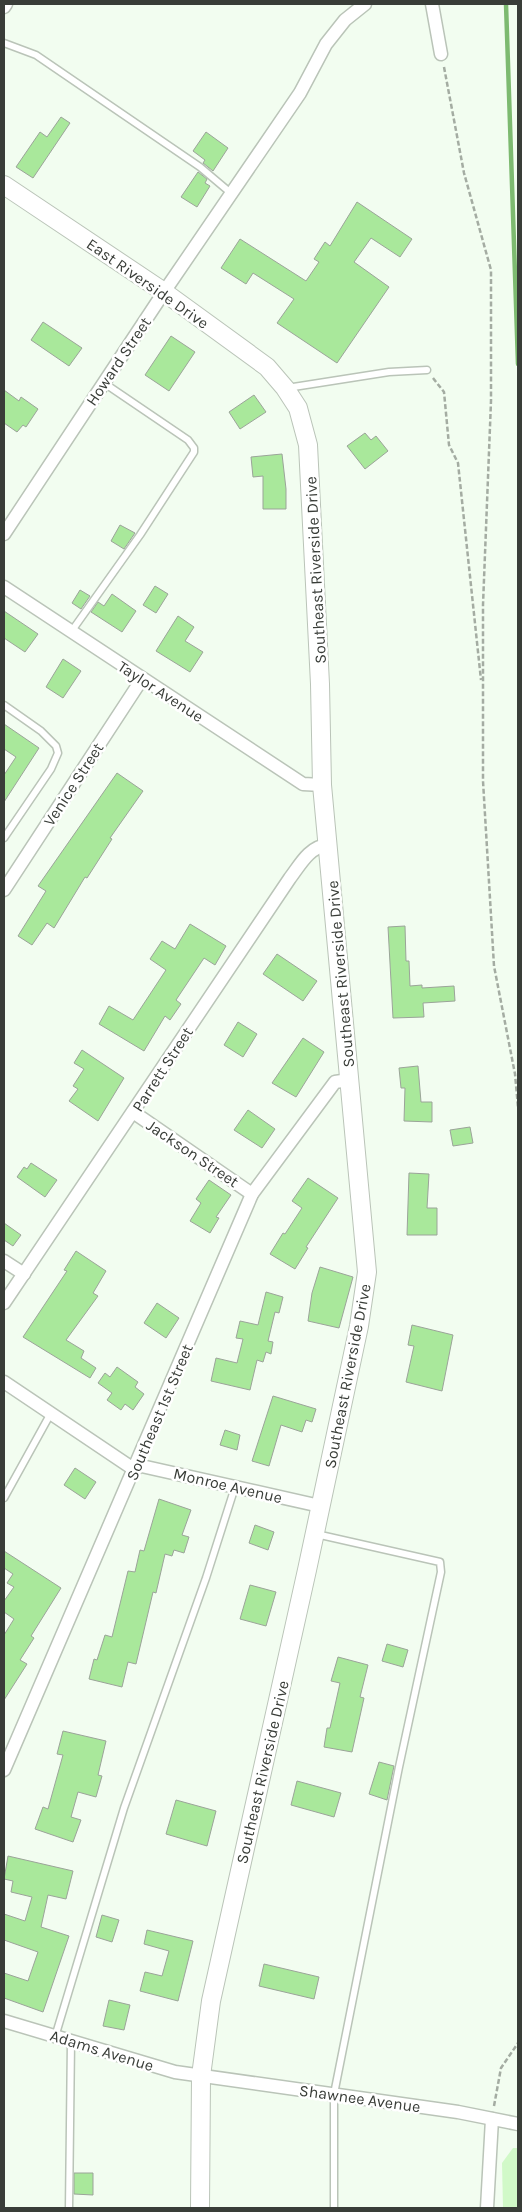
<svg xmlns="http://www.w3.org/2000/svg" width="522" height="2212" font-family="Karla,sans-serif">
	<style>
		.green { fill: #d1f9c8 }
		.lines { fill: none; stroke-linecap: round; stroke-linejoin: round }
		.stream { stroke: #7dba70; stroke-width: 4.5 }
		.building { fill: #a9e89b; stroke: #9ba499 }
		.lane-casing { stroke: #bac4b8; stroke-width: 9 }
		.street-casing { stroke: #bac4b8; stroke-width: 15 }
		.secondary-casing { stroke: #bac4b8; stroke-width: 20 }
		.path { stroke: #a4aca2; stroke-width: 2.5; stroke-dasharray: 5 2.5; stroke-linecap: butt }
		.lane { stroke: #fff; stroke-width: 6 }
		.street { stroke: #fff; stroke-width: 12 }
		.secondary { stroke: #fff; stroke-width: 18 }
		.labels { text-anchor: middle; stroke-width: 5; stroke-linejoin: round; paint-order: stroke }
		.street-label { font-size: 16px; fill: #393d38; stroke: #fff }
	</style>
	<rect width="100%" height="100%" fill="#f2fdf0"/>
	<polygon class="green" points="513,2148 518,2148 518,2208 503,2208 502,2163"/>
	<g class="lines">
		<polyline class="stream" points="506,4 518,364"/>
	</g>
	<g class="building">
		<polygon points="61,117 70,123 33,178 16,167 40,132 47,137"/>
		<polygon points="206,132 228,148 213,171 203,163 205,160 193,151"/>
		<polygon points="198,172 207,179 205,183 210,186 197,207 181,197"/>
		<polygon points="357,202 412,239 400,257 371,238 354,262 389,287 337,363 277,323 294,299 253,273 246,284 221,268 240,239 306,281 319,262 314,259 325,242 330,246"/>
		<polygon points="43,322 82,348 69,366 31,340"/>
		<polygon points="171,336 195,352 169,391 145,375"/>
		<polygon points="4,390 19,401 21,397 38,409 26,427 23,425 17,432 4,423"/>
		<polygon points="254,395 266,412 240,429 229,412"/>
		<polygon points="365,433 371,440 376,436 388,451 365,469 347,446"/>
		<polygon points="282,454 286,489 286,509 263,509 263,476 253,477 251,457"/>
		<polygon points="120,525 135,533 124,549 111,541"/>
		<polygon points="155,586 168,594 156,613 143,605"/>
		<polygon points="80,590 90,596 81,609 72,603"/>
		<polygon points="112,594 136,611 122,632 91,612 98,602 104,606"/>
		<polygon points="4,611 38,634 25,652 4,638"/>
		<polygon points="178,616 194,627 185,641 203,652 190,672 156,651"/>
		<polygon points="63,659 81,671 63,698 46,687"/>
		<polygon points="4,724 39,748 4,802 4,775 16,757 4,749"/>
		<polygon points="117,773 143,791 110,838 112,839 87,878 85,877 54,928 47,923 32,945 18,936 46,891 38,886"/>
		<polygon points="190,924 226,946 215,965 204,958 176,1000 181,1004 170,1020 165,1016 144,1051 99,1024 109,1006 133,1020 166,970 150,959 162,941 175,949"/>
		<polygon points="405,926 406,961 409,961 410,986 422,985 422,988 454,986 455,1001 423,1003 424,1017 393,1018 388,927"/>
		<polygon points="277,954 317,981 303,1001 263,974"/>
		<polygon points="238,1022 257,1034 243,1057 224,1045"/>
		<polygon points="303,1038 324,1052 296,1097 272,1083"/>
		<polygon points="82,1050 124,1078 98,1121 69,1101 78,1089 73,1086 84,1069 74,1063"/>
		<polygon points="418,1066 421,1102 432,1102 432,1122 404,1121 405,1088 401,1088 399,1068"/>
		<polygon points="248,1110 275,1129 262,1148 234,1130"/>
		<polygon points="470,1127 473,1143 453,1146 450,1130"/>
		<polygon points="31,1163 57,1180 45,1197 17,1177 24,1167 27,1169"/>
		<polygon points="409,1173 429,1174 427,1208 437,1208 437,1235 407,1235"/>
		<polygon points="308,1178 338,1198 306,1247 308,1248 295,1269 270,1254 283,1233 285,1234 302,1208 292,1201"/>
		<polygon points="209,1180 231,1195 216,1217 219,1218 210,1233 190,1221 201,1203 196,1199"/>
		<polygon points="4,1223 21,1235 13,1246 4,1240"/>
		<polygon points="76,1251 106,1271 93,1293 98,1296 66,1340 84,1351 81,1358 96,1368 90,1378 23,1337 67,1271 64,1270"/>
		<polygon points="320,1267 353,1277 339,1328 308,1321 312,1293"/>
		<polygon points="266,1292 283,1297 279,1313 275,1312 268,1341 273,1342 271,1354 266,1352 263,1362 257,1360 250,1390 211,1381 216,1358 237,1363 243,1339 236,1338 240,1321 258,1325"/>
		<polygon points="157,1303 179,1318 166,1338 144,1323"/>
		<polygon points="412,1325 453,1335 442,1391 406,1382 414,1346 408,1345"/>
		<polygon points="117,1367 138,1382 135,1387 144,1394 133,1410 125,1404 121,1410 107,1400 112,1393 98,1383 105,1373 110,1377"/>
		<polygon points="273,1396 316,1409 312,1422 306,1420 302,1432 281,1425 269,1466 252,1461"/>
		<polygon points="225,1430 240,1435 237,1450 220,1445"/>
		<polygon points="75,1468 96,1482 85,1499 64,1485"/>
		<polygon points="159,1499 191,1510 182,1535 189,1537 184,1553 174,1550 172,1556 165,1554 156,1593 153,1592 136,1664 128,1662 122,1687 89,1679 94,1659 97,1660 105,1635 112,1637 128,1571 135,1572 140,1550 144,1551"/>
		<polygon points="255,1525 274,1532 268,1550 249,1543"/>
		<polygon points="4,1551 61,1588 31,1636 34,1638 20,1660 27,1664 4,1700 4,1635 14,1619 4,1612 4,1601 14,1587 7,1583 13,1574 4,1568"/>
		<polygon points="250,1585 276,1592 266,1626 240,1619"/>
		<polygon points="387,1644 408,1650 403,1667 382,1661"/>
		<polygon points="338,1657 368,1665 360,1697 364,1698 352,1752 324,1747 327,1728 330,1728 340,1683 331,1681"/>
		<polygon points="63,1731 106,1741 98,1775 102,1776 96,1797 78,1792 71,1817 81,1820 73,1842 35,1829 43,1807 48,1809 63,1755 57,1754"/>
		<polygon points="379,1762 394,1766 387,1800 369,1794"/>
		<polygon points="297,1781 341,1793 334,1817 291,1805"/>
		<polygon points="176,1800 216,1811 207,1846 166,1834"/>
		<polygon points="8,1856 73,1871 66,1899 48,1895 41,1927 69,1936 43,2012 4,1998 4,1973 28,1981 38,1952 4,1940 4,1914 25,1921 32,1897 11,1892 13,1881 4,1879"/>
		<polygon points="102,1915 119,1920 112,1942 96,1937"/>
		<polygon points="147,1930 193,1941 178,2001 140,1991 145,1972 162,1976 169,1951 144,1944"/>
		<polygon points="264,1964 319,1977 314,1999 259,1986"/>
		<polygon points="109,2000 130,2005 124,2030 103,2026"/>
		<polygon points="74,2173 93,2173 93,2195 74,2194"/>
	</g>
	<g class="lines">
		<defs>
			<g id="lane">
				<polyline points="4,43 36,55 200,167 232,194"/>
				<polyline points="287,388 389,372 427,370"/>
				<polyline points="71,632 140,535 194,452 194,448 188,440 104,383"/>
				<polyline points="4,705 41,731 56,746 58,753 51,769 4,838"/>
				<polyline points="4,1498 51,1413"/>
				<polyline points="316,1534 440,1562 441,1572 399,1767 334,2094 334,2208"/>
				<polyline points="55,2037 124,1808 206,1578 235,1487"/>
				<polyline points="69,2208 71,2041"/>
			</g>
			<g id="street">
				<polyline points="432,4 441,54"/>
				<polyline points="4,7 6,4"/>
				<polyline points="4,534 164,292 300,93 326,44 345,20 365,4"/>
				<polyline points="4,587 303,784 322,785"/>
				<polyline points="4,890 142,679"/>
				<polyline points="133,1112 252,1194"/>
				<polyline points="4,1261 24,1274"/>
				<path d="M4,1303L290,878C300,865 309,847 327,845"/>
				<polyline points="4,1382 135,1470"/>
				<polyline points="137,1465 320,1506"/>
				<polyline points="4,1770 252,1194 335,1082 349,1080"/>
				<polyline points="4,2021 175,2072 458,2112 518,2124"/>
				<polyline points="487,2208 492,2119"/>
			</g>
			<polyline id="secondary" points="4,185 164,292 267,367 285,388 298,408 308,445 320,684 322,785 367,1272 359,1326 307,1570 211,2001 201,2076 200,2208"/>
		</defs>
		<use href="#lane" class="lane-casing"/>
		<use href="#street" class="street-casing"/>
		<use href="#secondary" class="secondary-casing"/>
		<g class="path">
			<polyline points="444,67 464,173 491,270 491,401 483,605 483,781 494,966 515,1074 518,1107"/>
			<polyline points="433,378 444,392 449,445 458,463 481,680"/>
			<polyline points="494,2106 501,2068 518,2043"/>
		</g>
		<use href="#lane" class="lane"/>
		<use href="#street" class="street"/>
		<use href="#secondary" class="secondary"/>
	</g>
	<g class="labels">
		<g class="street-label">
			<text transform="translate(148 283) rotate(35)" y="6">East Riverside Drive</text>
			<text transform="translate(118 361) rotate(-56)" y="6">Howard Street</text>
			<text transform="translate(315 570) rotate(-93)" y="6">Southeast Riverside Drive</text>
			<text transform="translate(161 691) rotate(33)" y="6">Taylor Avenue</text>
			<text transform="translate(73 784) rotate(-57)" y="6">Venice Street</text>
			<text transform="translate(340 974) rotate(-95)" y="6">Southeast Riverside Drive</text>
			<text transform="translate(162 1069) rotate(-57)" y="6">Parrett Street</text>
			<text transform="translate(193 1153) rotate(34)" y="6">Jackson Street</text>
			<text transform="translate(347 1376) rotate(-79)" y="6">Southeast Riverside Drive</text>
			<text transform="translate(159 1412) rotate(-67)" y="6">Southeast 1st Street</text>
			<text transform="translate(228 1485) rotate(13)" y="6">Monroe Avenue</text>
			<text transform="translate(262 1772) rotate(-77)" y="6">Southeast Riverside Drive</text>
			<text transform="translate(102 2050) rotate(17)" y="6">Adams Avenue</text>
			<text transform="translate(360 2098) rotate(8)" y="6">Shawnee Avenue</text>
		</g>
	</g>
	<rect width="522" height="2212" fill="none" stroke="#393d38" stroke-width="10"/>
</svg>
